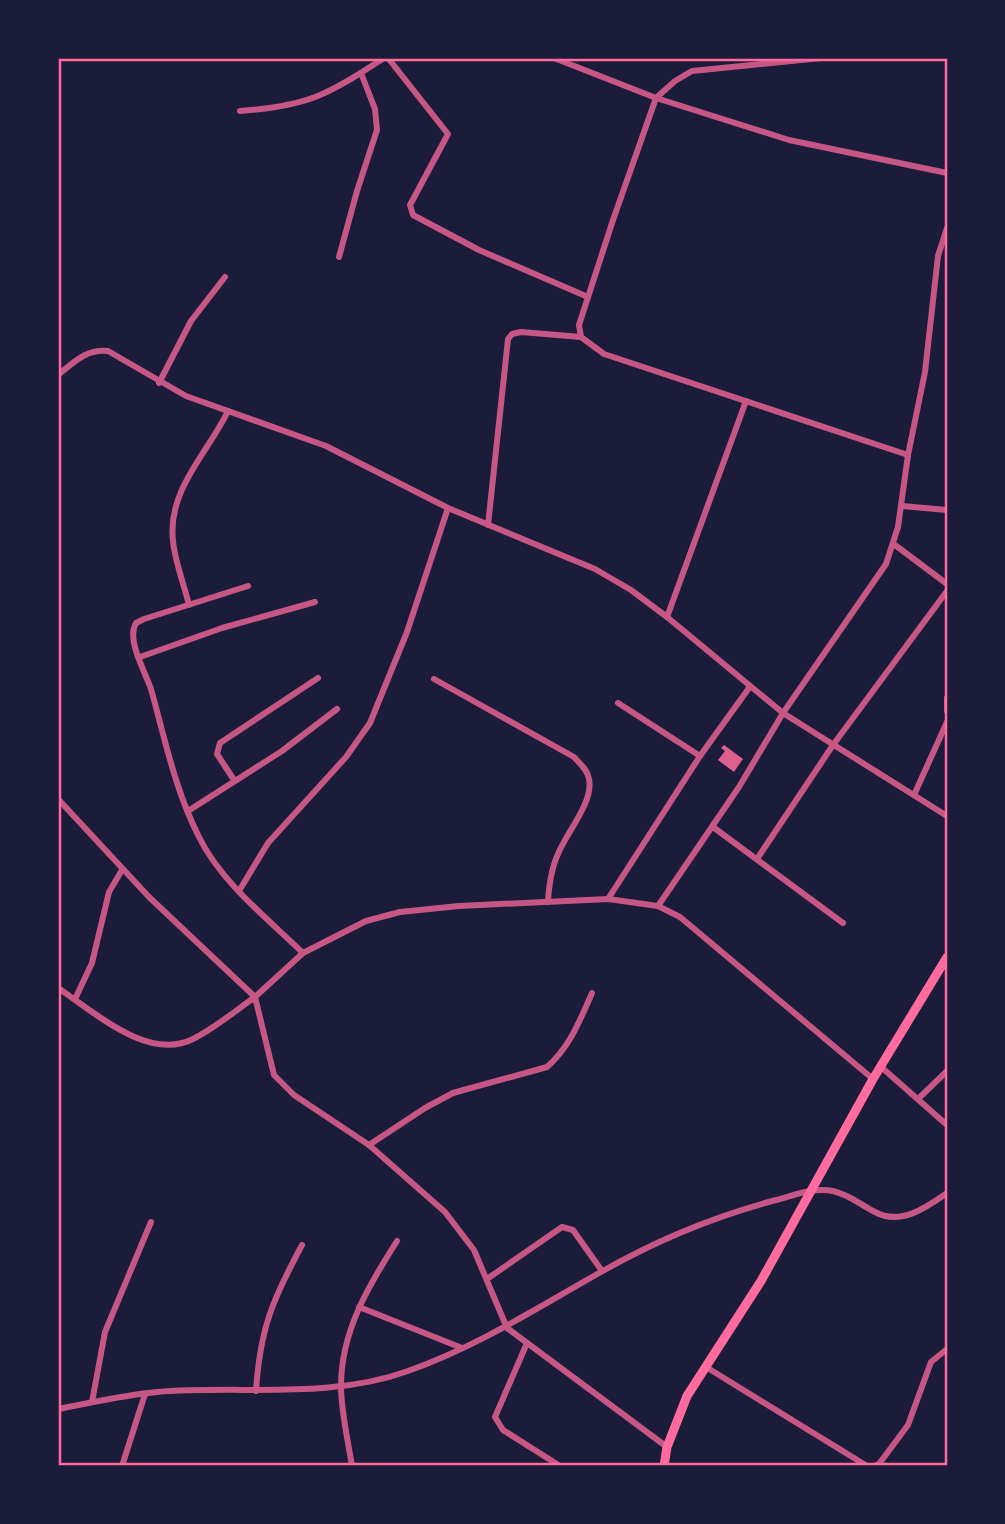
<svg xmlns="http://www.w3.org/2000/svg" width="1005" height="1524" font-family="'PT Sans',sans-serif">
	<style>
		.building { fill: #dd5f8e }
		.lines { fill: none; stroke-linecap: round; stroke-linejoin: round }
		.minor { stroke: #c65784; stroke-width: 6 }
		.secondary { stroke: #ff6b9d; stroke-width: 9 }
		.neatline { fill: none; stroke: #ff6b9d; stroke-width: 2.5 }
	</style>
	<rect width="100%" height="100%" fill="#1b1b3a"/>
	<polygon class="building" points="724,745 743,759 734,772 718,760 725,751 721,748"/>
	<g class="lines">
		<g class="minor">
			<polyline points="388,58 448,134 410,205 413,215 479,250 588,297"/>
			<polyline points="554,58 656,98 789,140 947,173"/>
			<polyline points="821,58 692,71 675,81 656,98 613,220 579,325 581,337 604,354 908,455"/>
			<path d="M240,111C309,106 327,95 384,58"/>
			<polyline points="339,257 357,191 377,130 375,109 361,73"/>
			<path d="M58,375C74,362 86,349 108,351L186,396L326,446L448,508L595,569L631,590L667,617L783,713L947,816"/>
			<polyline points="159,383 191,321 225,277"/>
			<polyline points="902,506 947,510"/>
			<polyline points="488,525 508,339 512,334 521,332 581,337"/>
			<polyline points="895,545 947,584"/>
			<path d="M248,586L144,619L136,623C126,640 145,671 151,689C165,739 175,790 199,837C221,882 267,918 303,953"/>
			<path d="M189,605C184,584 175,562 173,541C167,490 208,453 228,411"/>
			<polyline points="667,617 746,401"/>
			<polyline points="140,657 222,628 315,602"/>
			<path d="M434,679L574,757C580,764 588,770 589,779C594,802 566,833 558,854C551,869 549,885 548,902"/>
			<polyline points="947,698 947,711"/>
			<polyline points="618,703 700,756"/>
			<polyline points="234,780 217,754 220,743 318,678"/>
			<polyline points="914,795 947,722"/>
			<polyline points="58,799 149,897 255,997 303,953 366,921 400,912 459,906 608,899 658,906 680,917 873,1079"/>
			<polyline points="188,811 282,751 337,709"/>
			<polyline points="713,827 843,923"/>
			<polyline points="757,859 833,745 947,591"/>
			<polyline points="239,891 268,843 346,757 370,723 407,632 448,508"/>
			<polyline points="608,899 700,756 749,688"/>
			<polyline points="658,906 739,787 783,713 886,564 898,527 908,455 925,372 938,256 947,228"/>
			<path d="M58,988C93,1011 148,1062 193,1039C215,1028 235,1011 255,997L274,1075L294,1095L369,1145L445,1212L474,1250L507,1328L667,1447"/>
			<polyline points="75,999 92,963 109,892 122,870"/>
			<polyline points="880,1066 947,1125"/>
			<polyline points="918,1099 947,1071"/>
			<path d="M369,1145L425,1108L453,1093L547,1067C570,1047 580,1020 592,993"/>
			<polyline points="487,1279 562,1227 573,1230 602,1271"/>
			<polyline points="359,1307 462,1348"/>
			<polyline points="527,1343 495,1417 503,1430 560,1466"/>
			<polyline points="706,1367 867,1466"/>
			<path d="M256,1391C260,1328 273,1299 302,1245"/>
			<polyline points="92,1402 105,1332 151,1222"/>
			<path d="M58,1409C90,1403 124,1395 157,1392C240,1385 328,1400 408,1371C478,1346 537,1308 601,1272C655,1241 716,1216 776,1200C795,1195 814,1187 833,1191C850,1195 861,1205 875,1212C901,1226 927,1207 947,1193"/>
			<polyline points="122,1466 145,1394"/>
			<path d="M352,1466C348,1440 341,1412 341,1386C341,1331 369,1285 397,1241"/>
			<polyline points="874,1466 879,1464 908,1425 931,1362 947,1349"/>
		</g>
		<polyline class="secondary" points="664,1466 667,1447 687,1396 761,1281 873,1079 947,957"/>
	</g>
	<rect width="1005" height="1524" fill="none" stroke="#1b1b3a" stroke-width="119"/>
	<rect x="60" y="60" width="886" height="1404" class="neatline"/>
</svg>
